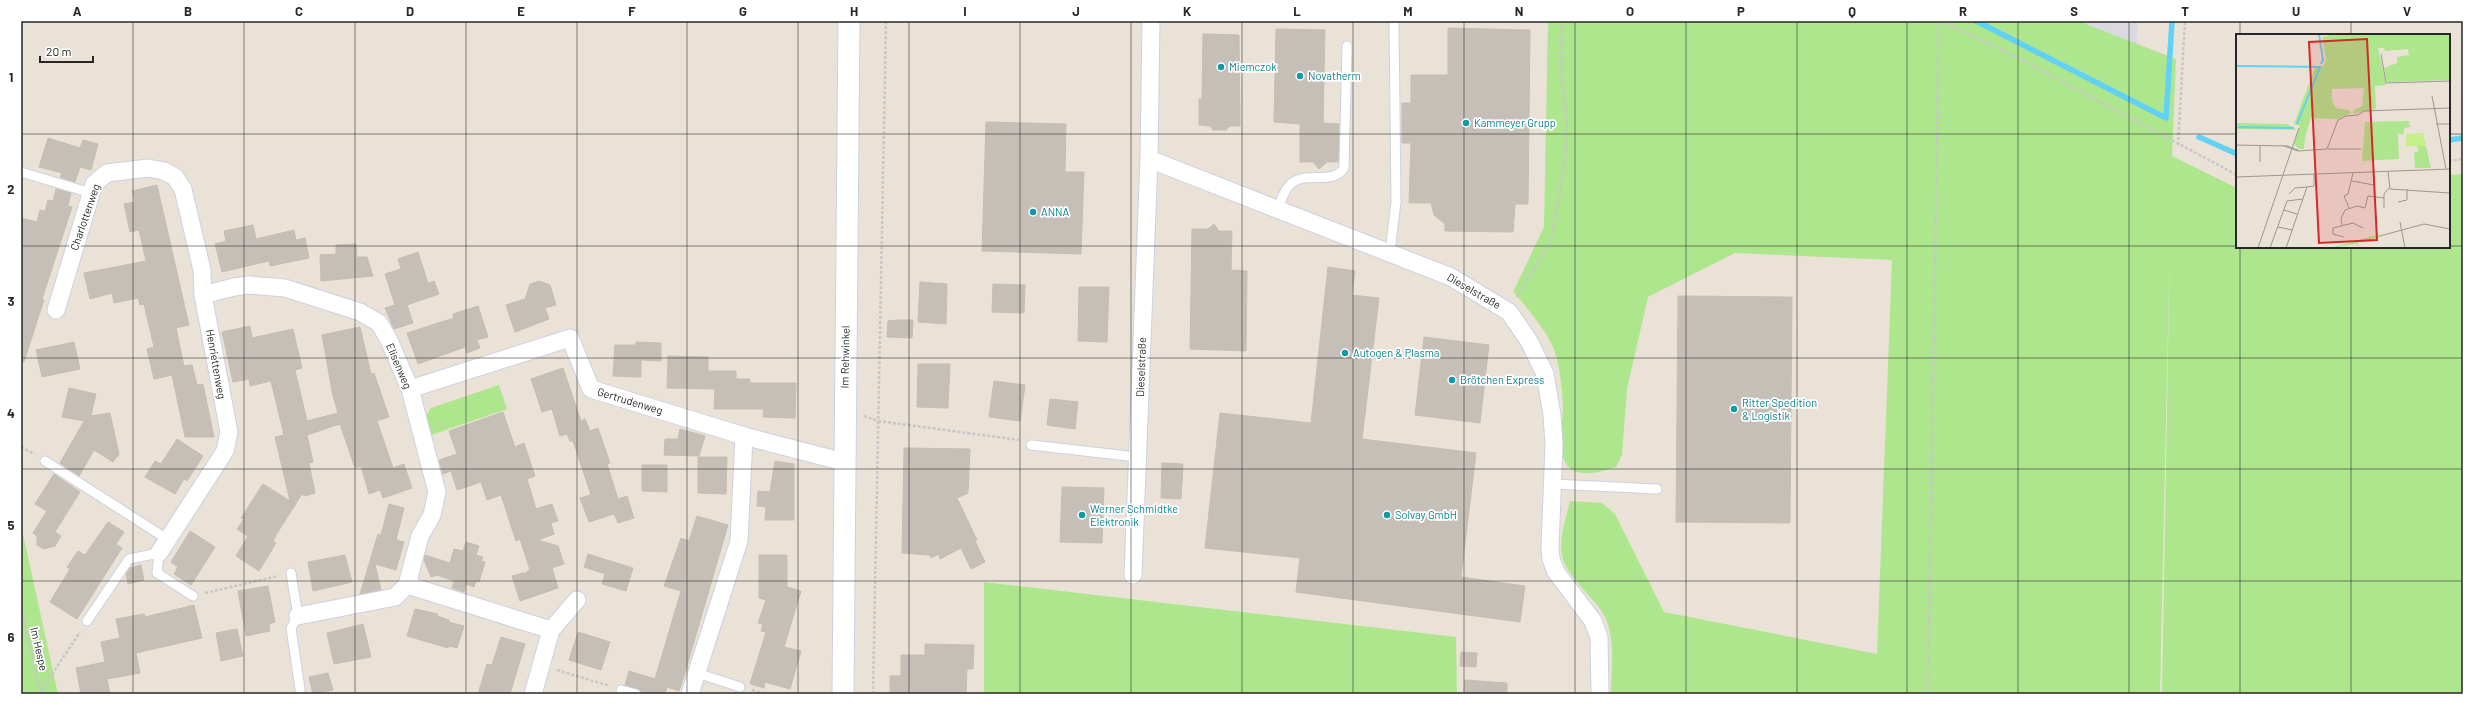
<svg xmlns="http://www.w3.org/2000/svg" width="2484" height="715" font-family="Barlow,sans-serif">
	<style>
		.industrial { fill: #dbd8e2 }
		.green { fill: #aee68e }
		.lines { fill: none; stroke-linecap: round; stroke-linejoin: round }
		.stream { stroke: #61d1f6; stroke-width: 5.5 }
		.building { fill: #c6bfb7; stroke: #c6beb1 }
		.service-casing { stroke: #ccd1e2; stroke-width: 11 }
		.minor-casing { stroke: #ccd1e2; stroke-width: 19 }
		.tertiary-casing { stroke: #ccd1e2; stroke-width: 23 }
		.path { stroke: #c7c7c7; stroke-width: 2.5; stroke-dasharray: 3 2; stroke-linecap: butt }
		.service { stroke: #fff; stroke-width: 9 }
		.minor { stroke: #fff; stroke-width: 17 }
		.tertiary { stroke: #fff; stroke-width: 21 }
		.grid { fill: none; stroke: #272727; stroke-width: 1; stroke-opacity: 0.55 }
		.culture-dot { fill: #0f9aa8; stroke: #fff; stroke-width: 1.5 }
		.labels { text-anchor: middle; stroke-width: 3.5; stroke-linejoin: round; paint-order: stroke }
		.culture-label { font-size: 11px; fill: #0d838f; stroke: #fff; text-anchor: start }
		.street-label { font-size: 11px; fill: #272727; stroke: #fff }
		.inset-river { fill: none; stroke: #61d1f6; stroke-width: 2 }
		.inset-road { fill: none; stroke: #9d9791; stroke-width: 1 }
		.view { fill: #d62828; fill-opacity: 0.15; stroke: #d62828; stroke-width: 2 }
		.inset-edge { fill: none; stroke: #272727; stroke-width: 2 }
		.neatline { fill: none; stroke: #272727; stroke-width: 1.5 }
		.grid-label { font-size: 13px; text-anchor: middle; font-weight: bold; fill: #272727 }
	</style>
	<rect width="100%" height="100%" fill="#ebe2d7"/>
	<polygon class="industrial" points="2057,21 2138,21 2136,54"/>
	<g class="green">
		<path d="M1548,21H2078L2176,59L2172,156L2237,188V247H2449V175L2463,174V694H2162L2170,238L2160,694H1611C1611,669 1616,638 1604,615C1594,597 1565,575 1562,555C1559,537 1566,518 1570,501L1602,503L1615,514L1664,612L1877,654L1892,260L1735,253L1648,297L1627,389L1622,455L1616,467C1602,472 1574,480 1565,462C1558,448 1562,426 1563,410C1563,395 1560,367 1555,352C1549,334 1527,307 1513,292L1544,227Z"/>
		<polygon points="499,385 507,409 431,435 425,417 431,408"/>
		<polygon points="21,525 58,694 21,694"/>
		<polygon points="984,582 1456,637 1457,694 984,694"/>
	</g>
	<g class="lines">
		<g class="stream">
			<polyline points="1976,21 2166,118 2172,21"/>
			<polyline points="2199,137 2237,154"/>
			<polyline points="2449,140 2463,138"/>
		</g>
	</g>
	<g class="building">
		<polygon points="1448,28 1530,30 1528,204 1515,204 1513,232 1445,231 1445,224 1434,215 1431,203 1409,203 1411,143 1402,143 1402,103 1411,103 1411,75 1448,75"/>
		<polygon points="1276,29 1325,30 1323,123 1339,124 1338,162 1327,162 1319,169 1313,162 1300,162 1300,124 1274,122"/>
		<polygon points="1203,34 1239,35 1240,126 1230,126 1226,130 1213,130 1210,126 1199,125 1199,99 1202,99"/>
		<polygon points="986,122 1066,124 1065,172 1084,172 1081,254 982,251"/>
		<polygon points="48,138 80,148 83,140 98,144 91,170 80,167 75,182 60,177 62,173 39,167"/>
		<polygon points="157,185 189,325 176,328 184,366 192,365 197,385 203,384 214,437 185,437 172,375 154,379 147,349 154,347 144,304 140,305 138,298 114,303 112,293 90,299 84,273 146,261 139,230 130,232 124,204 135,202 132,191"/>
		<polygon points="56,189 71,193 68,206 72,207 42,299 44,300 38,318 24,362 21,361 21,218 37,222 40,210 45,211 48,200 53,201"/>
		<polygon points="1214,224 1219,231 1232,231 1231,270 1247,271 1246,351 1190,349 1192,229 1208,229"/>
		<polygon points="253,225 256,239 294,230 296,240 305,238 309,258 270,266 269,261 222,272 215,244 226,241 224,231"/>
		<polygon points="356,244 357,257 367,257 373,276 321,281 320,255 336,254 336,245"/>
		<polygon points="418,252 428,283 434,281 439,294 407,305 413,323 394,329 385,308 395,305 385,274 401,269 398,259"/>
		<polygon points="1328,267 1355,271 1352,295 1379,298 1362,439 1476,453 1461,577 1525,586 1520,622 1296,592 1300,558 1205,548 1220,413 1311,423"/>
		<polygon points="539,281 550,285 556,305 545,308 549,319 515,332 506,305 525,299 530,284"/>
		<polygon points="920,282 947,284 946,324 918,322"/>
		<polygon points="993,284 1025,285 1024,313 992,312"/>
		<polygon points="1079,287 1109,287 1107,342 1078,341"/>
		<polygon points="1678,296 1792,297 1790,523 1676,522"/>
		<polygon points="478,306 488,337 477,340 480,348 467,353 465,347 418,364 407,333 454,318 453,314"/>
		<polygon points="897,320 913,320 912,338 887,337 888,321"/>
		<polygon points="250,326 252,338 293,329 302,368 295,370 307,421 338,413 333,396 322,335 360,327 371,374 374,373 389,417 377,421 393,468 404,464 412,488 383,498 380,490 369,494 361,466 355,468 340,424 307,435 313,462 309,463 315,493 305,496 302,494 276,535 273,542 276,543 259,571 236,556 248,536 237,529 244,519 241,518 263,484 290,501 275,437 284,435 271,381 250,386 249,379 233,382 222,332"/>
		<polygon points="1424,337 1489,345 1480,423 1415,415"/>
		<polygon points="74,342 80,369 42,377 36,350"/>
		<polygon points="636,342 661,343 661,361 641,360 641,377 613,376 615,345 636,345"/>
		<polygon points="668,356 708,357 708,371 736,371 736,379 750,379 750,383 796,383 795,418 763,417 764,409 714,409 715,389 667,388"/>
		<polygon points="918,364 950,364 948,408 917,407"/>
		<polygon points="563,368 581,421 585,419 590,431 598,428 610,463 607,464 618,499 627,496 634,518 618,523 614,514 589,522 580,498 591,495 573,441 570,441 567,434 560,436 552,409 542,412 531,379"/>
		<polygon points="994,381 1025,385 1020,421 989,417"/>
		<polygon points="69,388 96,394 91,416 110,413 119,454 113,462 94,450 79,476 60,463 84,421 62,417"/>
		<polygon points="1050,399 1078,402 1075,429 1047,425"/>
		<polygon points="503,412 515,447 524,443 535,476 527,479 536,509 552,504 558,521 551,523 554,534 538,540 558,546 564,564 552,568 558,588 520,601 512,576 523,573 527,574 526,572 530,570 520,539 516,541 501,495 487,500 481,482 457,490 451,471 443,474 439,460 457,454 449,431"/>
		<polygon points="680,429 705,436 699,456 664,455 665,439 678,439"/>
		<polygon points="177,439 203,456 187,481 184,479 175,494 145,477 155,461 161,464"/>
		<polygon points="904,448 970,449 968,493 957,498 977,540 975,541 985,562 971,569 961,548 940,559 939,554 931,558 930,555 902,553"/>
		<polygon points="698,457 727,457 726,494 698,493"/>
		<polygon points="775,461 794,464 794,520 765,520 766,507 757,506 758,491 770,492"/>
		<polygon points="1162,463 1183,464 1181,499 1161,498"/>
		<polygon points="642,465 667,465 667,492 642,491"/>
		<polygon points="54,474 80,492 55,532 61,536 55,546 44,549 37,545 37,536 33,533 47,511 35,504"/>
		<polygon points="1062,487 1104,488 1102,543 1060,542"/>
		<polygon points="389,504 404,508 396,540 404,542 396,570 375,564 381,590 360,594 378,534 381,535"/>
		<polygon points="697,516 728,525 684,676 679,691 667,687 665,694 641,692 625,685 629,671 655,679 681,591 664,586 681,538 689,541"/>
		<polygon points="108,522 124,532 116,544 122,548 77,619 50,602 70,569 67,567 78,551 85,555"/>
		<polygon points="190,531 215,547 191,585 174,574 178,567 171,562"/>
		<polygon points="466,542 479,546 476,555 483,557 481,561 485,562 479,582 476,581 474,587 466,584 464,592 452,588 454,581 437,575 431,577 424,560 425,555 450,563 454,549 463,551"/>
		<polygon points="588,554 633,568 626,591 602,584 605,574 584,567"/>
		<polygon points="345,555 352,582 313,591 308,562"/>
		<polygon points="759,555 787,555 787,587 801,591 784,647 801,651 790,689 765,682 764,688 750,684 766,632 761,631 763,624 758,623 766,600 759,598"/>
		<polygon points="141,565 144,580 128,584 126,574 130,568"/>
		<polygon points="268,586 275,622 269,624 270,631 246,636 238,591"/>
		<polygon points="194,605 202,638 136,653 140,673 107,679 110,694 81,694 76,668 105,662 101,642 120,638 116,619 144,614 145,617"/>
		<polygon points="415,609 438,614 437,616 449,620 449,622 464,626 457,648 449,646 448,648 407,636"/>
		<polygon points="363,624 371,657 334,664 327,633"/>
		<polygon points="237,629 243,656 221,661 216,633"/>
		<polygon points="578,632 610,642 601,670 569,660"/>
		<polygon points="501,637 525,644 510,694 478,694 487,664 492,665"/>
		<polygon points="925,644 974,645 973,669 967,669 966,694 890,694 890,676 901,676 901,655 925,655"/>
		<polygon points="1461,652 1477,653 1476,667 1460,666"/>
		<polygon points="328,673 333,690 313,694 309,677"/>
		<polygon points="1465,680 1507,683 1507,694 1464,694"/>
	</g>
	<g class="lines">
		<defs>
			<g id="service">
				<polyline points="21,172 91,193"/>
				<path d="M1278,211C1280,204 1282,196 1286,190C1300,166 1331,188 1344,168L1347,46"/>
				<polyline points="1390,252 1396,202 1394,21"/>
				<polyline points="1031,445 1137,457"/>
				<polyline points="45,461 167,539"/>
				<polyline points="1553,484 1657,489"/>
				<polyline points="291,573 298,616 291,628 300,689"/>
				<polyline points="87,621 129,559 159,553 157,573 193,596"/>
				<polyline points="697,673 740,687"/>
				<polyline points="621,690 636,694"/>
			</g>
			<g id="minor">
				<polyline points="1151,21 1149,159 1451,277 1509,312 1529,341 1545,374 1552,415 1554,444 1550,547 1551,559 1556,572 1593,621 1599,637 1600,694"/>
				<polyline points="203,295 234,287 249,285 285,288 360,312 379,323 389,340 410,389 437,492 432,515 420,536 407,585 551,630 533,694"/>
				<polyline points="56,310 94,184 107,173 148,168 164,171 175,177 183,189 202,270 203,295 229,432 225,451 159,553"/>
				<polyline points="410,389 570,338 591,389 744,436 844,462"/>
				<polyline points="1133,575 1149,159"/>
				<polyline points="298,616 395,597 407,585"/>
				<polyline points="551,630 577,600"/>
				<polyline points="690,694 739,541 744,436"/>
			</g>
			<polyline id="tertiary" points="843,694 849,21"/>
		</defs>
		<use href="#service" class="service-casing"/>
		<use href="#minor" class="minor-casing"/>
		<use href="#tertiary" class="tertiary-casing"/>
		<g class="path">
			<polyline points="1941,21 2018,58 2237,175"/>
			<polyline points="2178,145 2185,21"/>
			<polyline points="2449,161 2463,159"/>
			<polyline points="1517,297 1551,240 1557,208 1565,158 1567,121 1561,72 1562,21"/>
			<polyline points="864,416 878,421 1019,440"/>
			<polyline points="21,447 35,454"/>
			<polyline points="205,593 278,576"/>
			<polyline points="21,607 41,694"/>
			<polyline points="557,670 610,686"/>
			<polyline points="752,690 766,694"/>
			<polyline points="41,691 80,632"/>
			<polyline points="873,694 886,21"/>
			<polyline points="1928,694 1939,21"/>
		</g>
		<use href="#service" class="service"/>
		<use href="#minor" class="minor"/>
		<use href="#tertiary" class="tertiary"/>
	</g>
	<path class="grid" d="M133,21V694M244,21V694M355,21V694M466,21V694M577,21V694M687,21V694M798,21V694M909,21V694M1020,21V694M1131,21V694M1242,21V694M1353,21V694M1464,21V694M1575,21V694M1686,21V694M1797,21V694M1907,21V694M2018,21V694M2129,21V694M2240,21V35M2351,21V35M21,134H2237M2449,134H2463M21,246H2237M2449,246H2463M2240,247V694M2351,247V694M21,358H2463M21,469H2463M21,581H2463"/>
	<g class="culture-dot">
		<circle cx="1221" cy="67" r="4"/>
		<circle cx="1300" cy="76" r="4"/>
		<circle cx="1466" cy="123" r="4"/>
		<circle cx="1033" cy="212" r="4"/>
		<circle cx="1345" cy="353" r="4"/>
		<circle cx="1452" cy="380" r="4"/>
		<circle cx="1734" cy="409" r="4"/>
		<circle cx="1082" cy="515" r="4"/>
		<circle cx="1387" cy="515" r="4"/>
	</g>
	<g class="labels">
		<g class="culture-label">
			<text x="1229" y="71">Miemczok</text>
			<text x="1308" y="80">Novatherm</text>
			<text x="1474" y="127">Kammeyer Grupp</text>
			<text x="1041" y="216">ANNA</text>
			<text x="1353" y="357">Autogen &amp; Plasma</text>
			<text x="1460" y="384">Brötchen Express</text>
			<text x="1742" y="407">Ritter Spedition<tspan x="1742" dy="13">&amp; Logistik</tspan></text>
			<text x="1090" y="513">Werner Schmidtke<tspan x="1090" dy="13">Elektronik</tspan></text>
			<text x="1395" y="519">Solvay GmbH</text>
		</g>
		<g class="street-label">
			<text transform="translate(85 217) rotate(-71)" y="4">Charlottenweg</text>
			<text transform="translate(1474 291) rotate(30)" y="4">Dieselstraße</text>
			<text transform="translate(845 357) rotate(-89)" y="4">Im Rehwinkel</text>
			<text transform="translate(216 364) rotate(80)" y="4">Henriettenweg</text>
			<text transform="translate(399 366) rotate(67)" y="4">Elisenweg</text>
			<text transform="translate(1141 367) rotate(-88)" y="4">Dieselstraße</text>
			<text transform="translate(630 401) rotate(17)" y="4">Gertrudenweg</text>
			<text transform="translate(39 649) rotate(77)" y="4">Im Hespe</text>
		</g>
	</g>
	<g transform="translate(2236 34)">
		<rect width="214" height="214" fill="#ebe2d7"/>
		<path d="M91,0H214V46L151,48L148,34L161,29V23L173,21L172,15L149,17L148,14H142L150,51L139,52L140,75L117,80L118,76L126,72L128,54L96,55V67L100,74L113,76L115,79L101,85L75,84L69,103L68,115H63L58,110L64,92L58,90L79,33L87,32L90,26L86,3L92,2ZM173,87L174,93L168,94V100H162L163,125L126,127L129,88ZM1,89L51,90L61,96L1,95ZM181,112H190L195,134H179L178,118H182ZM144,200L145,203L122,209L123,214L120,210L94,214Z" fill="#aee68e"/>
		<path d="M187,99L190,112H170V100Z" fill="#c5ef89"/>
		<path class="inset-river" d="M83,0L87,26L85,30M0,32L84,33L61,90M2,93L58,94"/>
		<path class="inset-road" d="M145,20L150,49L214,47M196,62L210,135M200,90H214M0,111L51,112L62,116M24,111V128M48,112L62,117L91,115L102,86L110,82L122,81L128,77L214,74M92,115H125M152,137L154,155L214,159M0,143L214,135M116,147L138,151M53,160L59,154L71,153M162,168L171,166V155M113,174L108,162L112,160L117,139M148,174V160L153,154M48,176L61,180M164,188L169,214M106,191L105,185L109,176L121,172L129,174L132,162L148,164M42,193L56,196M144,202L188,190L214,195M108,203L97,200V194L117,189L127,194M22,214L63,94M49,214H34L51,167L67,165M50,214L71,153L78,152V141"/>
		<path class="view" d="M131,5L141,206L83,209L73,8Z"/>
		<rect width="214" height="214" class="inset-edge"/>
	</g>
	<rect width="2484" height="715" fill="none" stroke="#ffffff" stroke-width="44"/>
	<path d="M40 56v6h53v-6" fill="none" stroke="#272727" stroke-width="2"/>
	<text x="46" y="56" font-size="12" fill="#272727" stroke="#ffffff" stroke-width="3" paint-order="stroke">20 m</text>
	<rect x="22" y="22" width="2440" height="671" class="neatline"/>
	<g class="grid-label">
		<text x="77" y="16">A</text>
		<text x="188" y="16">B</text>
		<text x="299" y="16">C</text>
		<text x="410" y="16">D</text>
		<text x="521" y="16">E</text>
		<text x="632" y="16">F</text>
		<text x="743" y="16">G</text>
		<text x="854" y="16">H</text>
		<text x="965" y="16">I</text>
		<text x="1076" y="16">J</text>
		<text x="1187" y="16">K</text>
		<text x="1297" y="16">L</text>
		<text x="1408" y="16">M</text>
		<text x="1519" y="16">N</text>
		<text x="1630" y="16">O</text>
		<text x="1741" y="16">P</text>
		<text x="1852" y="16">Q</text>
		<text x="1963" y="16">R</text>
		<text x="2074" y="16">S</text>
		<text x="2185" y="16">T</text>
		<text x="2296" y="16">U</text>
		<text x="2407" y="16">V</text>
		<text x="11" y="82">1</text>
		<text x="11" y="194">2</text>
		<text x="11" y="306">3</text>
		<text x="11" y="418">4</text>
		<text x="11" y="530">5</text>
		<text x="11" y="642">6</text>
	</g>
</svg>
